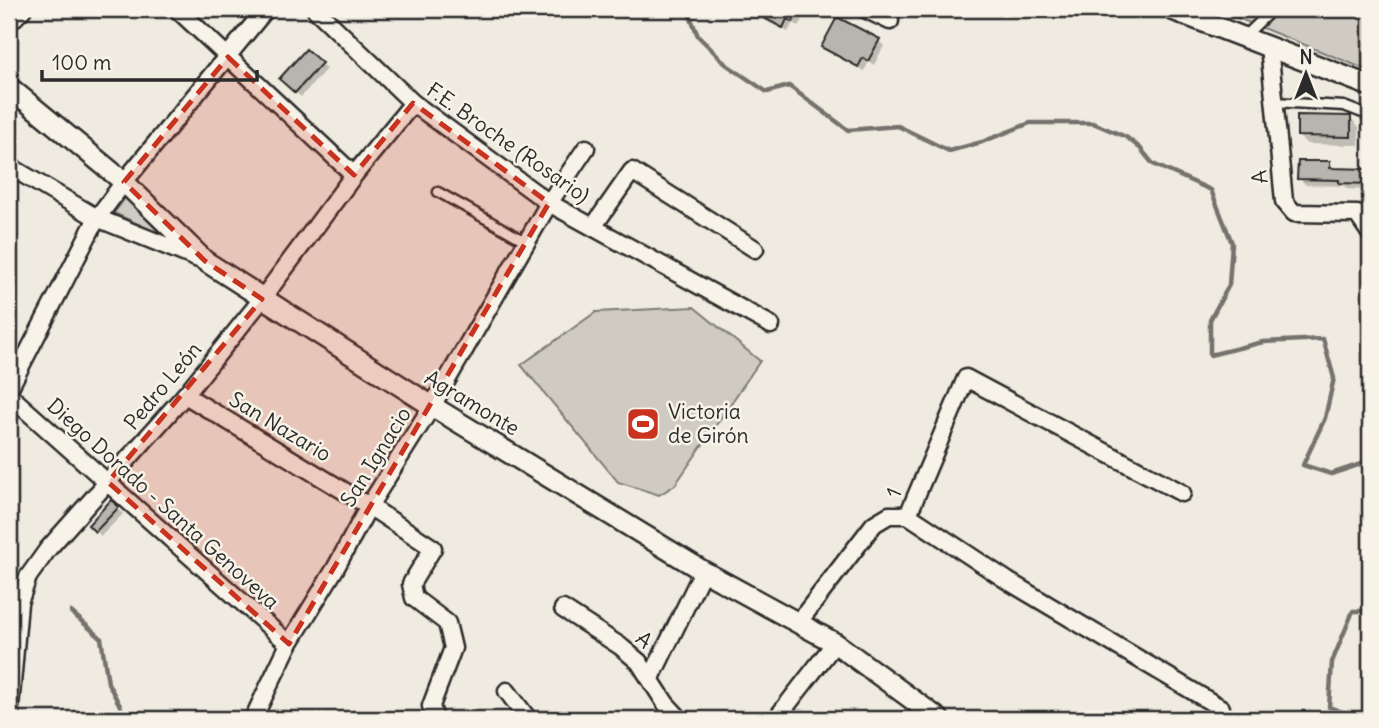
<svg xmlns="http://www.w3.org/2000/svg" width="1379" height="728" font-family="Delius,sans-serif">
	<style>
		.green { fill: #cfcbc2; stroke: #7d7b76; stroke-width: 2 }
		.shadow { fill: #0003 }
		.lines { fill: none; stroke-linecap: round; stroke-linejoin: round }
		.stream { stroke: #74726e; stroke-width: 4.5 }
		.building { fill: #b8b5ae; stroke: #2b2b2b; stroke-width: 2 }
		.service-casing { stroke: #2b2b2b; stroke-width: 13 }
		.minor-casing { stroke: #2b2b2b; stroke-width: 21 }
		.tertiary-casing { stroke: #2b2b2b; stroke-width: 24 }
		.service { stroke: #f7f3e8; stroke-width: 8 }
		.minor { stroke: #f7f3e8; stroke-width: 16 }
		.tertiary { stroke: #f7f3e8; stroke-width: 19 }
		.marked { fill: #c8321e; fill-opacity: 0.2; stroke: #c8321e; stroke-width: 5; stroke-dasharray: 14 9; stroke-linejoin: round }
		.labels { text-anchor: middle; stroke-width: 5; stroke-linejoin: round; paint-order: stroke }
		.street-label { font-size: 21px; fill: #2b2b2b; stroke: #f7f3e8 }
		.poi-label { font-size: 21px; fill: #2b2b2b; stroke: #f7f3e8; text-anchor: start }
	</style>
	<rect width="100%" height="100%" fill="#efebe0"/>
	<filter id="ink" filterUnits="userSpaceOnUse"><feTurbulence type="fractalNoise" baseFrequency=".0143" numOctaves="2"/><feDisplacementMap in="SourceGraphic" scale="14" xChannelSelector="R" yChannelSelector="G"/><feConvolveMatrix kernelMatrix="1 2 1 2 8 2 1 2 1" color-interpolation-filters="sRGB"/></filter>
	<g filter="url(#ink)">
		<g class="green">
			<polygon points="1215,9 1370,9 1370,71"/>
			<polygon points="126,197 162,235 114,213"/>
			<polygon points="694,307 760,361 675,485 659,495 618,482 521,365 596,312"/>
		</g>
		<g class="shadow">
			<polygon points="741,9 808,9 799,26 793,23 788,32"/>
			<polygon points="879,41 884,46 874,65 869,62 864,71 829,52 824,46"/>
			<polygon points="320,64 326,69 301,97 281,79"/>
			<polygon points="1351,118 1359,127 1359,145 1307,144 1298,136"/>
			<polygon points="1330,163 1337,170 1370,171 1370,190 1348,189 1344,186 1306,185 1299,178"/>
			<polygon points="111,502 123,514 101,536 90,525"/>
		</g>
		<g class="lines">
			<g class="stream">
				<polyline points="687,9 698,36 727,65 767,92 789,86 848,130 898,126 949,151 982,142 1030,123 1093,123 1126,137 1140,148 1153,164 1211,190 1232,243 1229,285 1210,320 1210,355 1263,342 1323,339 1334,378 1325,418 1303,465 1331,474 1364,463 1370,468"/>
				<polyline points="1370,611 1353,611 1332,662 1329,707 1354,716 1370,711"/>
				<polyline points="71,612 101,638 108,683 127,719"/>
			</g>
		</g>
		<g class="building">
			<polygon points="747,9 800,9 793,22 787,19 783,28"/>
			<polygon points="837,17 880,39 868,61 863,58 858,67 821,47"/>
			<polygon points="306,49 322,63 295,93 279,79"/>
			<polygon points="1297,115 1351,116 1351,137 1297,136"/>
			<polygon points="1298,161 1330,161 1330,168 1370,169 1370,184 1339,183 1339,180 1297,179"/>
			<polygon points="111,500 119,507 95,532 88,525"/>
		</g>
		<g class="lines">
			<defs>
				<g id="service">
					<polyline points="1245,36 1273,9"/>
					<polyline points="1274,102 1344,106 1370,116"/>
					<polyline points="438,192 527,242"/>
				</g>
				<g id="minor">
					<polyline points="177,9 354,175"/>
					<polyline points="315,9 413,103 549,203 771,325"/>
					<polyline points="865,9 890,21"/>
					<polyline points="9,23 23,9"/>
					<polyline points="1269,46 1284,201 1294,213 1357,214 1370,233"/>
					<polyline points="9,166 97,218 201,260"/>
					<polyline points="593,227 632,171 755,249"/>
					<polyline points="9,389 97,218 124,182 266,9"/>
					<polyline points="9,395 289,644"/>
					<polyline points="185,395 369,506 433,548 411,584 414,598 447,623 453,648 431,706 435,719"/>
					<polyline points="908,515 966,378 1182,493"/>
					<polyline points="563,609 620,646 639,662 666,704 680,719"/>
					<polyline points="798,623 874,524 889,515 908,515 1008,581 1221,708"/>
					<polyline points="651,678 703,571"/>
					<polyline points="507,691 528,719"/>
					<polyline points="9,719 19,603 28,577 48,549 185,395 262,299 354,175 413,103"/>
					<polyline points="253,719 289,644 335,569 369,506 432,406 549,203 586,148"/>
					<polyline points="776,719 835,643"/>
				</g>
				<g id="tertiary">
					<polyline points="1170,9 1370,86"/>
					<polyline points="9,87 124,182 205,261 432,406 703,571 835,643 939,719"/>
				</g>
			</defs>
			<use href="#service" class="service-casing"/>
			<use href="#minor" class="minor-casing"/>
			<use href="#tertiary" class="tertiary-casing"/>
			<use href="#service" class="service"/>
			<use href="#minor" class="minor"/>
			<use href="#tertiary" class="tertiary"/>
		</g>
	</g>
	<path class="marked" d="M228,57L354,175L413,103L549,203L289,644L108,482L262,299L205,261L124,182Z"/>
	<defs>
		<symbol id="stadium-square" viewBox="-11 -11 22 22"><rect x="-9" y="-9" width="18" height="18" rx="4" fill="#c8321e" stroke="#f7f3e8"/><path d="M0-5a6.5 5 0 1 0 0 10a6.5 5 0 1 0 0-10ZM-3.5-1.8h7v3.6h-7Z" fill="#fff"/></symbol>
	</defs>
	<g fill-rule="evenodd">
		<use href="#stadium-square" x="624" y="405" width="38" height="38"/>
	</g>
	<g class="labels">
		<g class="street-label">
			<text transform="translate(508 143) rotate(35)" y="7">F.E. Broche (Rosario)</text>
			<text transform="translate(1260 177) rotate(-97)" y="7">A</text>
			<text transform="translate(163 386) rotate(-50)" y="7">Pedro León</text>
			<text transform="translate(472 403) rotate(31)" y="7">Agramonte</text>
			<text transform="translate(280 427) rotate(31)" y="7">San Nazario</text>
			<text transform="translate(376 457) rotate(-58)" y="7">San Ignacio</text>
			<text transform="translate(894 493) rotate(-67)" y="7">1</text>
			<text transform="translate(163 504) rotate(42)" y="7">Diego Dorado - Santa Genoveva</text>
			<text transform="translate(644 640) rotate(42)" y="7">A</text>
		</g>
		<g class="poi-label">
			<text x="668" y="419">Victoria<tspan x="668" dy="24">de Girón</tspan></text>
		</g>
	</g>
	<rect width="1379" height="728" fill="none" stroke="#f7f3e8" stroke-width="35"/>
	<rect x="18" y="18" width="1344" height="693" fill="none" stroke="#2b2b2b" stroke-width="2.5" filter="url(#ink)"/>
	<g transform="translate(1306 74)" stroke="#f7f3e8" stroke-width="5" paint-order="stroke">
	<path d="M0-5L12 26L0 18L-12 26Z" fill="#2b2b2b"/>
	<text y="-10" font-size="19" font-weight="bold" text-anchor="middle" fill="#2b2b2b">N</text>
	</g>
	<path d="M42 70v10h215v-10" fill="none" stroke="#2b2b2b" stroke-width="3.5"/>
	<text x="52" y="70" font-size="21" fill="#2b2b2b" stroke="#f7f3e8" stroke-width="5" paint-order="stroke">100 m</text>
</svg>
